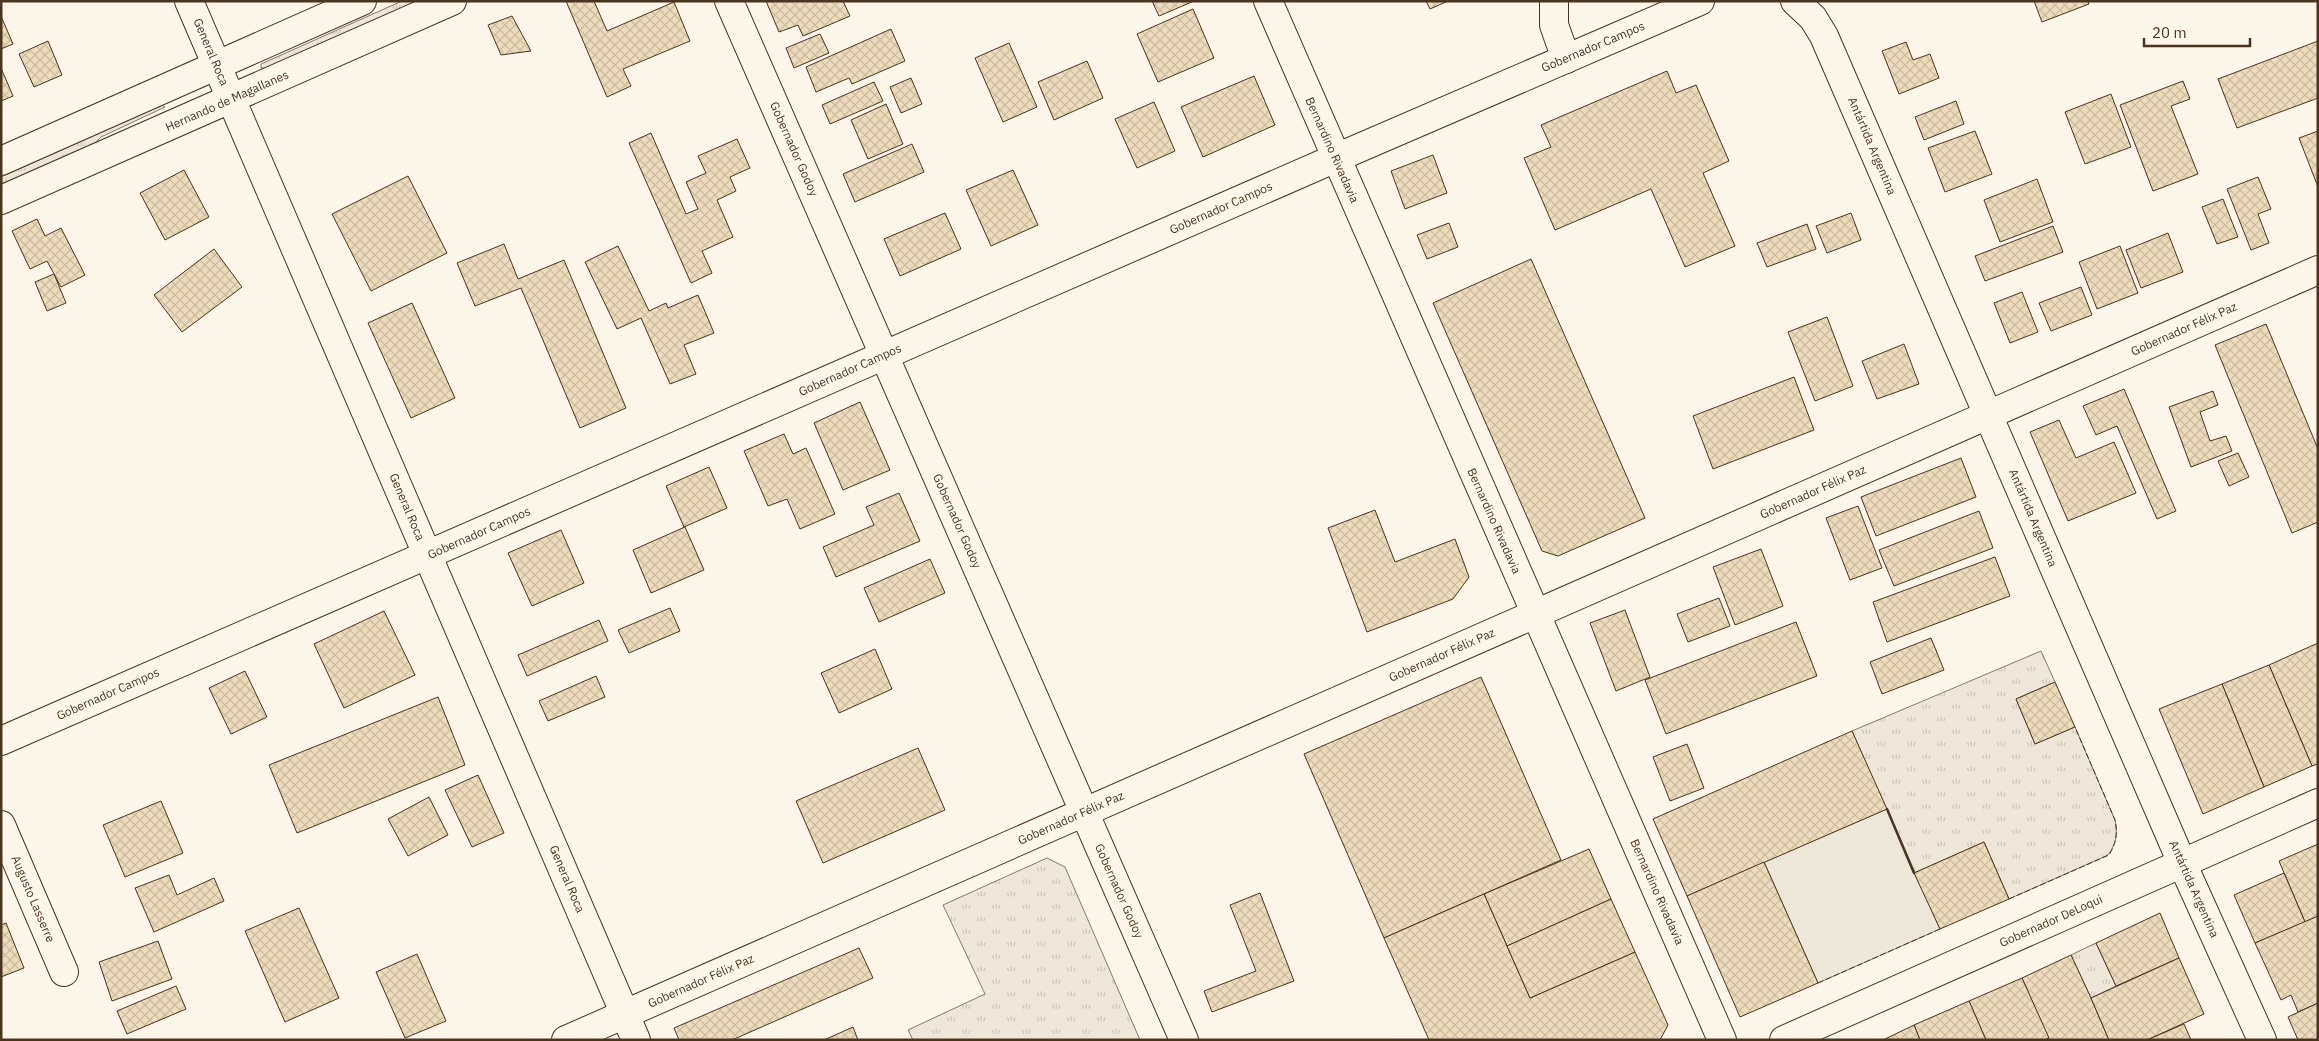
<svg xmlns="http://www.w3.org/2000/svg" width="2319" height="1041" font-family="'IBM Plex Sans',sans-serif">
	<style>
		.grass { fill: url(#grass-tufts); stroke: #887966 }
		.parking { fill: #ede7d9; stroke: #887966 }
		.building { fill: url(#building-cross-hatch); stroke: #4a3520 }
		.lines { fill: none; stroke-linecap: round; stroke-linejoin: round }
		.minor-casing { stroke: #4a3520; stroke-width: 30 }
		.secondary-casing { stroke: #4a3520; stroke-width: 30 }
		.minor { stroke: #fbf6e9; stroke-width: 28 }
		.secondary { stroke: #fbf6e9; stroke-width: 28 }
		.fence { stroke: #4a3520; stroke-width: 1; stroke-dasharray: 6 2.5; stroke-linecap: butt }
		.wall { stroke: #4a3520; stroke-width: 2.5 }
		.labels { text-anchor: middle; stroke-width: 4; stroke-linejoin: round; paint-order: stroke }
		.street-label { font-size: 12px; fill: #4a3520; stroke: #fbf6e9 }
	</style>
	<defs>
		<pattern id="grass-tufts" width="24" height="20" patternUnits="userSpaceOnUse" patternTransform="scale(1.25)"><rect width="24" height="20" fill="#ede6d9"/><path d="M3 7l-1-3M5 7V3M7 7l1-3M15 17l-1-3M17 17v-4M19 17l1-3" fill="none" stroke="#cdc6ba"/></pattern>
		<pattern id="building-cross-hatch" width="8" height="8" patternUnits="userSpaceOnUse" patternTransform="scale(1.25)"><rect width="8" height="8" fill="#ecdcbc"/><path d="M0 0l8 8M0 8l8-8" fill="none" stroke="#ccbda1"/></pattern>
	</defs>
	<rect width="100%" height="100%" fill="#fbf6e9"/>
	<g class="grass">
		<polygon points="402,1 418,1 265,68 261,68 261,64"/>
		<polygon points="162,105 165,107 163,108 101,137 93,145 1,185 1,177"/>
		<path d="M2041,651L2055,682L2016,699L2035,744L2075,727L2115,820C2118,834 2116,844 2108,855L2009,899L1984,842L1914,873L1852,731Z"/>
		<polygon points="1047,858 1065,867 1140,1040 913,1040 908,1030 985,994 943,905"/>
		<polygon points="2096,943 2116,986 2091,998 2071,955"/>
	</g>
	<polygon class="parking" points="1887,809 1940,929 1818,983 1764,862"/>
	<g class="building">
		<polygon points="566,1 594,1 607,31 674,2 690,41 623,69 631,86 607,97"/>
		<polygon points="766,1 843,1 850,16 803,36 798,25 779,32"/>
		<polygon points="1152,1 1194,1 1159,16"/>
		<polygon points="1426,1 1448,1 1430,9"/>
		<polygon points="2034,1 2088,1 2089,4 2042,22"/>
		<polygon points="1193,9 1214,58 1158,82 1137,34"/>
		<polygon points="1,16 13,44 1,49"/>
		<polygon points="512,16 531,51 501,55 488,25"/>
		<polygon points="891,29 905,61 852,84 849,78 816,92 806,67"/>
		<polygon points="820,34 829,53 794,68 786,48"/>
		<polygon points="48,41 62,75 34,87 19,54"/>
		<polygon points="2318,41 2318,98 2237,128 2218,79"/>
		<polygon points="1906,42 1913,60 1930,54 1939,78 1899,94 1882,51"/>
		<polygon points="1009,43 1037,107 1003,122 975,58"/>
		<polygon points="1087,61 1103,98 1054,120 1038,82"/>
		<polygon points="1,68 13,96 1,101"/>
		<polygon points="1667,71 1676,93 1696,85 1729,161 1703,173 1735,246 1685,267 1651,189 1555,230 1524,158 1551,147 1541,125"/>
		<polygon points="1254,76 1275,125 1203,157 1181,107"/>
		<polygon points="911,78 922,104 901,113 890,87"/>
		<polygon points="2183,81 2190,99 2171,106 2198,174 2153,191 2120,105"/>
		<polygon points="874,82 883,101 830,124 822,105"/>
		<polygon points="2111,94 2131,147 2085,164 2065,112"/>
		<polygon points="1956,101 1964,124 1924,140 1915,117"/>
		<polygon points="1154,102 1175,151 1137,168 1115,119"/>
		<polygon points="886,104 903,144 868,159 851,120"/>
		<polygon points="1975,131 1992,174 1945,192 1928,148"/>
		<polygon points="2318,131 2318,187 2299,138"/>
		<polygon points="651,133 686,214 698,209 686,182 706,173 698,156 737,139 750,168 730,177 736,191 717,200 733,237 702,251 712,273 691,283 629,143"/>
		<polygon points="912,144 924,172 855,202 843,174"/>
		<polygon points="1433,155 1447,193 1405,209 1391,171"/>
		<polygon points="184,170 209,217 165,240 140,193"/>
		<polygon points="1013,170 1038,225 991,246 966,190"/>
		<polygon points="408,176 447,253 371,291 332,214"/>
		<polygon points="2258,177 2271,209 2258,214 2269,243 2251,250 2227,189"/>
		<polygon points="2037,179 2053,222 2000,242 1984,200"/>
		<polygon points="2223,199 2238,237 2217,244 2202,207"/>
		<polygon points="945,213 961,249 900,276 884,239"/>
		<polygon points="1851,213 1861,240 1827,253 1816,226"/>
		<polygon points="37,219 45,236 61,228 85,275 61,287 47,261 30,269 12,231"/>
		<polygon points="1449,223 1458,247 1427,259 1417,235"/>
		<polygon points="1807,224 1816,249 1767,267 1757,243"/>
		<polygon points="2053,226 2063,252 1985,281 1975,256"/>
		<polygon points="2168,233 2183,272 2141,288 2126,250"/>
		<polygon points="504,244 518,279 564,260 626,408 580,428 521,288 475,306 457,263"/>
		<polygon points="618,246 649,311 666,303 668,308 698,295 714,333 684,345 696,374 670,384 641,318 617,329 585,262"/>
		<polygon points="2120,246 2138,293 2097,309 2079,262"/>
		<polygon points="214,249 242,287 182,332 154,295"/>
		<polygon points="1531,259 1645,518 1558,556 1542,551 1433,303"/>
		<polygon points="54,274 66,303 47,311 35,282"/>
		<polygon points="2081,287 2092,315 2051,331 2039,303"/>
		<polygon points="2022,292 2038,332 2010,343 1994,303"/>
		<polygon points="412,303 455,398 411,418 368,323"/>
		<polygon points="1827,317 1853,386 1815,401 1788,332"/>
		<polygon points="2266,324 2318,449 2318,522 2292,533 2215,345"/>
		<polygon points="1904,344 1919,384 1877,399 1862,361"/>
		<polygon points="1794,377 1814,430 1713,469 1693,416"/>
		<polygon points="2124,389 2176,511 2157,519 2117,426 2096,435 2083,406"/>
		<polygon points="2213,391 2218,405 2200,412 2210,441 2226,436 2232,451 2191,467 2169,407"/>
		<polygon points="860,402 890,470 843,490 814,423"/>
		<polygon points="2059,420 2076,458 2114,442 2136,493 2068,521 2030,432"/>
		<polygon points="784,434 793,454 806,448 835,514 800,529 787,499 768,506 744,451"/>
		<polygon points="2238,453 2249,477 2229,486 2218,461"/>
		<polygon points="1961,458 1976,497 1876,536 1861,497"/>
		<polygon points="709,467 727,508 684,527 666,486"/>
		<polygon points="899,493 920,541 836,577 823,547 874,525 866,507"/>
		<polygon points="1858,506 1882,568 1850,580 1826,518"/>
		<polygon points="1375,510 1395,562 1455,539 1469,577 1453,599 1367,632 1328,528"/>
		<polygon points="1979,511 1993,548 1894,586 1879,550"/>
		<polygon points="685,527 704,570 651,593 633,550"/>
		<polygon points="561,530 584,583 532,606 508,553"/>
		<polygon points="1761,549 1783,606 1735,625 1713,567"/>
		<polygon points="1995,557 2010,596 1887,642 1873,602"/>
		<polygon points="930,559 945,593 879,622 864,588"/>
		<polygon points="1719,598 1730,626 1688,642 1677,614"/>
		<polygon points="670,608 680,631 629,653 618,630"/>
		<polygon points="1625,610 1650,677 1616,691 1590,623"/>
		<polygon points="384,611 415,675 344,708 314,644"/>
		<polygon points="599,620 608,641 527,676 518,655"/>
		<polygon points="1796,622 1817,676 1666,734 1645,680"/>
		<polygon points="1931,638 1944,670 1882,694 1870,662"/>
		<polygon points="2318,643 2318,764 2312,766 2269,665"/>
		<polygon points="875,649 892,689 839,713 821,673"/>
		<polygon points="2269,665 2312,766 2264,787 2222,684"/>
		<polygon points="245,671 267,717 231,734 209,688"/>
		<polygon points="596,676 605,697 548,721 539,701"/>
		<polygon points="1481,677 1561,860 1384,938 1304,754"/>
		<polygon points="2055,682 2075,727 2035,744 2016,699"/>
		<polygon points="2222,684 2264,787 2203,814 2159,709"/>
		<polygon points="438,697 465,765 297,833 269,765"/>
		<polygon points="1852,731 1887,809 1687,896 1653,819"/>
		<polygon points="1687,744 1704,788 1670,801 1653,757"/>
		<polygon points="918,748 945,810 823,863 796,801"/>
		<polygon points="478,775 504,833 472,847 445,790"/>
		<polygon points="429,797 448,835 408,856 388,819"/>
		<polygon points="161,801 183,853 125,877 103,825"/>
		<polygon points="1984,842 2009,899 1940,929 1914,873"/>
		<polygon points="2318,844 2318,916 2305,922 2279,861"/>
		<polygon points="1589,849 1611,899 1507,946 1484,894"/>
		<polygon points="1764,862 1818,983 1740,1017 1687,896"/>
		<polygon points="2284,873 2305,922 2255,943 2234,895"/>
		<polygon points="169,875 177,895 214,878 224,901 154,932 135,888"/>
		<polygon points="1260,893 1294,981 1212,1012 1204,991 1256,971 1230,905"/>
		<polygon points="1484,894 1530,998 1635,952 1668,1025 1660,1040 1429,1040 1384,938"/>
		<polygon points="1611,899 1635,952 1530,998 1507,946"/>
		<polygon points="299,908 339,998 285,1022 245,931"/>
		<polygon points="2160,913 2179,958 2116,986 2096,943"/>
		<polygon points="2318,916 2318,1003 2298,1012 2291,995 2281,1000 2255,943"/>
		<polygon points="6,923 24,968 1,977 1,925"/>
		<polygon points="158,941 172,979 112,1001 99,962"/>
		<polygon points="859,948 873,978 732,1040 679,1040 674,1028"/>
		<polygon points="417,954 446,1021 405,1038 376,972"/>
		<polygon points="2071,955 2091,998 2109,1040 2049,1040 2022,978"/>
		<polygon points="2179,958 2204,1014 2147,1040 2109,1040 2091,998"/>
		<polygon points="2022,978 2049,1038 2044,1040 1986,1040 1969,1001"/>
		<polygon points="176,986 186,1009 127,1034 117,1011"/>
		<polygon points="1969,1001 1986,1040 1920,1040 1914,1025"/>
		<polygon points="2318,1003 2318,1040 2298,1040 2288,1017"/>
		<polygon points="2184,1024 2191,1040 2147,1040"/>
		<polygon points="1914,1025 1920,1040 1883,1040"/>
		<polygon points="853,1027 858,1040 824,1040"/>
	</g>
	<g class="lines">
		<defs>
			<g id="minor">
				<polyline points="189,1 636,1040"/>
				<polyline points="729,1 1184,1040"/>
				<polyline points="1268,1 1722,1040"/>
				<polyline points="1554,1 1554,25 1566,59"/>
				<polyline points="1795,1 1813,18 1824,36 2182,863 2262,1040"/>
				<polyline points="1,741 1336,158 1700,1"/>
				<polyline points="1,825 64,972"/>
				<polyline points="566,1040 2318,270"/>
				<polyline points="1784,1040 2318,803"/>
			</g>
			<g id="secondary">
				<polyline points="1,161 362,1"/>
				<polyline points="1,200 452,1"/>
			</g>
		</defs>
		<use href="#minor" class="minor-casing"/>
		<use href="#secondary" class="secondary-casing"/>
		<use href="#minor" class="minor"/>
		<use href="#secondary" class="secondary"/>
		<g class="fence">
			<path d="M2009,899L2109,855C2116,844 2118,834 2115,820L2075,727"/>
			<polyline points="1818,983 1940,929"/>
		</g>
		<polyline class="wall" points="1887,809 1914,873"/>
	</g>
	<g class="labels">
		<g class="street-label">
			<text transform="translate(1593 47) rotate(-23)" y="4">Gobernador Campos</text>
			<text transform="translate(211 52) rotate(67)" y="4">General Roca</text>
			<text transform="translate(227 101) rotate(-24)" y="4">Hernando de Magallanes</text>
			<text transform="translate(1872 146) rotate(67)" y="4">Antártida Argentina</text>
			<text transform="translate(794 149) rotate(66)" y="4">Gobernador Godoy</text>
			<text transform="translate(1332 150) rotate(66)" y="4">Bernardino Rivadavia</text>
			<text transform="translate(1221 208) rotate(-24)" y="4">Gobernador Campos</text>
			<text transform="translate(2184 329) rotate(-24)" y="4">Gobernador Félix Paz</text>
			<text transform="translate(850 370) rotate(-24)" y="4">Gobernador Campos</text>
			<text transform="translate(1813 492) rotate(-24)" y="4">Gobernador Félix Paz</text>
			<text transform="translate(407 507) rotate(67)" y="4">General Roca</text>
			<text transform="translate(2033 518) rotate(67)" y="4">Antártida Argentina</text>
			<text transform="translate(957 521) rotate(66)" y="4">Gobernador Godoy</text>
			<text transform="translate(1494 521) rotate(66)" y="4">Bernardino Rivadavia</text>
			<text transform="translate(479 533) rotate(-24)" y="4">Gobernador Campos</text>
			<text transform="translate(1442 655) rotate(-24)" y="4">Gobernador Félix Paz</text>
			<text transform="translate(108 694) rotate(-24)" y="4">Gobernador Campos</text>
			<text transform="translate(1071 818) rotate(-24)" y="4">Gobernador Félix Paz</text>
			<text transform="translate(567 879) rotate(67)" y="4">General Roca</text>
			<text transform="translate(2194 889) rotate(66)" y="4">Antártida Argentina</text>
			<text transform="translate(1119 891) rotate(66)" y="4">Gobernador Godoy</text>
			<text transform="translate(1657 892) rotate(66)" y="4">Bernardino Rivadavia</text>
			<text transform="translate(33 899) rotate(67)" y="4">Augusto Lasserre</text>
			<text transform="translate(2051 921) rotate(-24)" y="4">Gobernador DeLoqui</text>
			<text transform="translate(701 981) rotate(-24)" y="4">Gobernador Félix Paz</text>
		</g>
	</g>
	<rect width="2319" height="1041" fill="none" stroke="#4a3520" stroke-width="5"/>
	<path d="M2144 38v8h106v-8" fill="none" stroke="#4a3520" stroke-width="2.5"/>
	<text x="2152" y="38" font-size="15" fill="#4a3520" stroke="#fbf6e9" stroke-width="4" paint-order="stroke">20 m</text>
</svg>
